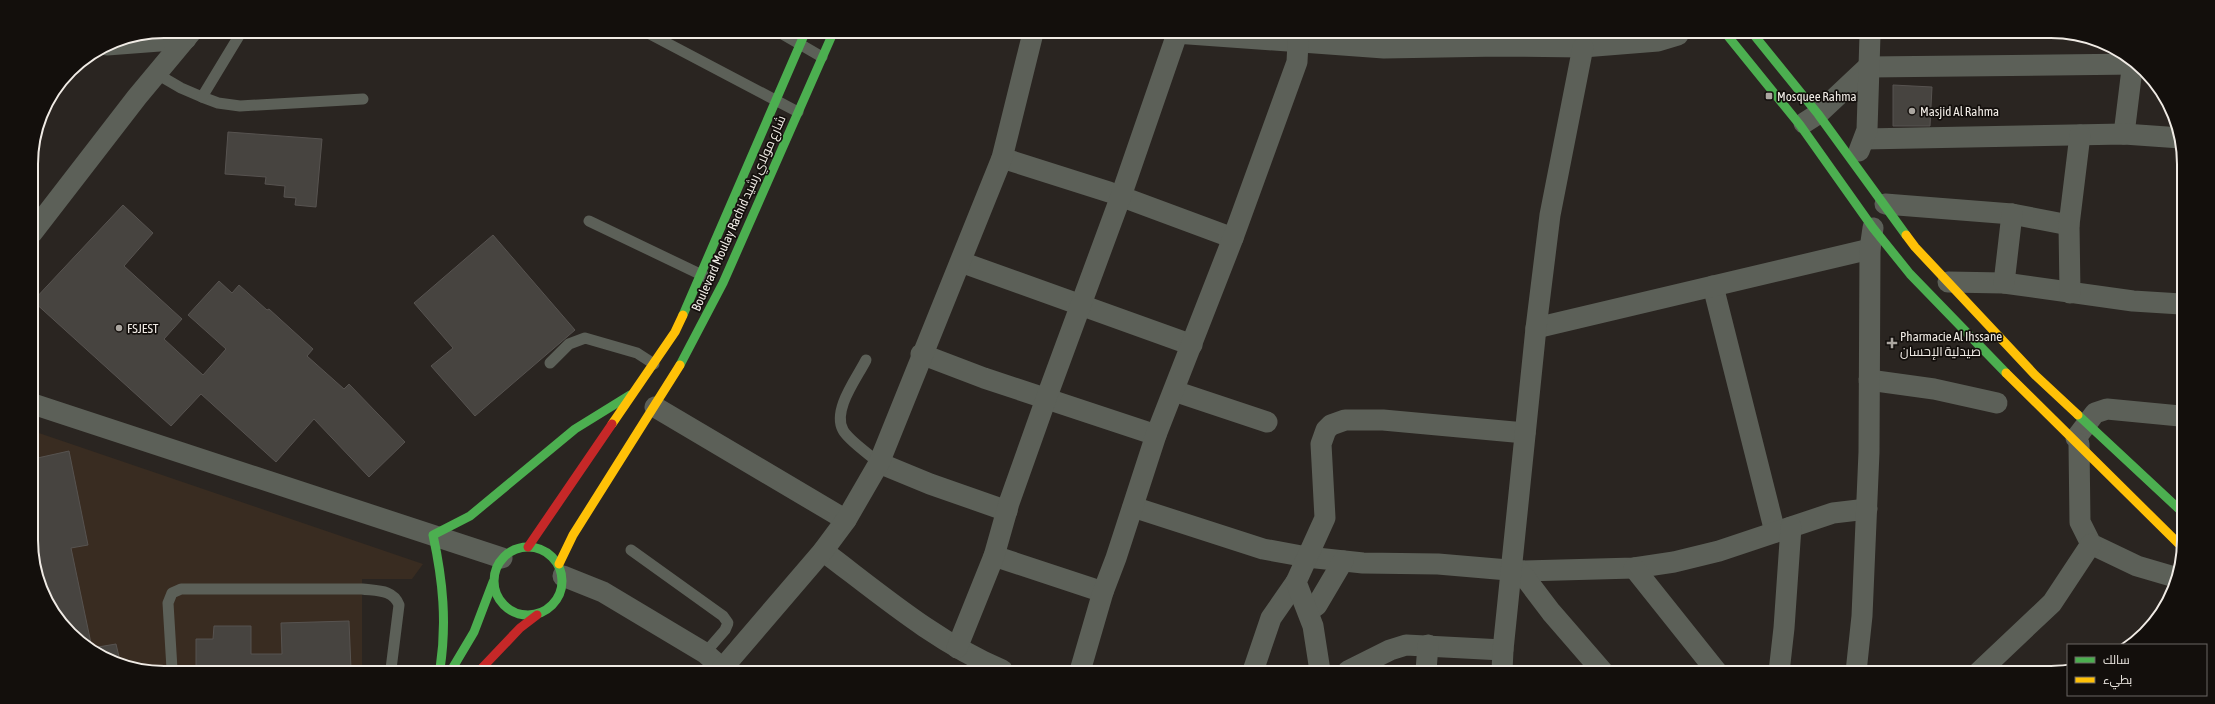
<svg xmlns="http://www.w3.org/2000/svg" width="2215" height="704" font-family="'Asap Condensed',Cairo,sans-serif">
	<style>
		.built { fill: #392c21 }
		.building { fill: #474440; stroke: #575350 }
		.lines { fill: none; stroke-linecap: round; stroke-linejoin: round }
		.lane { stroke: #5c6058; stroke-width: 11 }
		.street { stroke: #5c6058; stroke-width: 21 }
		.fast { stroke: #4caf50; stroke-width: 9 }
		.slow { stroke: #ffc107; stroke-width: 9 }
		.jam { stroke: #c62828; stroke-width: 9 }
		.poi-dot { fill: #aba6a0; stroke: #130f0c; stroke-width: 1.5 }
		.labels { text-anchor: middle; stroke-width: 3.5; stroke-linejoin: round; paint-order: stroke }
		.poi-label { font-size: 13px; fill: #f0ebe5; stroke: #130f0c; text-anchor: start }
		.street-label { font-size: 13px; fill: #f0ebe5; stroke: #130f0c }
		.rim { fill: none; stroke: #f0ebe5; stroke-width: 2 }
	</style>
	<rect width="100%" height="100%" fill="#2a2521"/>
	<polygon class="built" points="33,431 423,564 412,579 362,579 362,669 129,668 97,655 64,628 34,566"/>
	<g class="building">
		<polygon points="1893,85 1932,87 1930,126 1893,126"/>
		<polygon points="228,132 322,139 316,207 295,205 296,198 284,197 285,186 265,184 266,177 225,174"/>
		<polygon points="123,205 153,233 124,266 182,319 164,339 203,375 226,349 188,315 219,281 232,293 239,285 267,310 269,309 313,349 307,356 344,389 349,384 405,442 369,477 314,419 276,462 201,394 171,426 33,301"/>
		<polygon points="493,235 575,330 475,416 431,366 453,348 414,303"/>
		<polygon points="69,451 88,545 71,548 92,648 116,644 121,665 97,655 64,628 34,566 33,459"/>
		<polygon points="349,621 351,669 196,669 196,639 213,639 214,626 251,626 251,654 282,654 281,623"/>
	</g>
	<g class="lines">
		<g class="lane">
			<polyline points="646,32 798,112"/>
			<polyline points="779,32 822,57"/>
			<polyline points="157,74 181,88 202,97 218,103 240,106 363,99"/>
			<polyline points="202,97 242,31"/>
			<polyline points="589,221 706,277"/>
			<path d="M866,360C857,378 832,410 843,430C848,440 869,454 879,463"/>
			<polyline points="550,363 569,344 585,338 637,353 654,364"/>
			<polyline points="631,550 723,616 728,623 725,630 705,653"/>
			<path d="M172,669L168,603L172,593L181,589H362C376,591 393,589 399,605L391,669"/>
		</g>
		<g class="street">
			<polyline points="1175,33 1384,48 1500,46 1583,47 1658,41 1678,35"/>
			<polyline points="107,45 186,39"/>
			<polyline points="1804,123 1818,114 1868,67 2137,64"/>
			<polyline points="2124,134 2133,61"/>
			<polyline points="1864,139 2124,134 2181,138"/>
			<polyline points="1859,151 1867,130 1870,35"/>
			<polyline points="1002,158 1109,192 1233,238"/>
			<polyline points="1885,204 2012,214 2069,225"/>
			<polyline points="32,233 137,97 192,31"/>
			<polyline points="961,262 1192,345"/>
			<polyline points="1948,282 2004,283 2133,301 2181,304"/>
			<polyline points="2004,283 2012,214"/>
			<polyline points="1713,286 1775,532"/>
			<polyline points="2070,293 2069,225 2080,135"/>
			<polyline points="1536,328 1870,249"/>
			<polyline points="921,354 984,378 1156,435"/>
			<polyline points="1869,380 1934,389 1997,403"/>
			<polyline points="1174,391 1267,422"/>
			<polyline points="33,404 502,558"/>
			<polyline points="655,407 846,520"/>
			<polyline points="2076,438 2095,413 2107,409 2180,416"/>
			<polyline points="2079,444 2080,522 2091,544 2137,566 2178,578"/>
			<polyline points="879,463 930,484 1007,511"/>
			<polyline points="1133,507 1263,549 1307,557 1363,563 1438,564 1520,571 1634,568 1674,562 1719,551 1833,513 1867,509"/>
			<path d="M823,551C880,594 936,642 1002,670"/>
			<polyline points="994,556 1103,592"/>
			<polyline points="1634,568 1717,672"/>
			<polyline points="1520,571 1551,612 1603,672"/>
			<polyline points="563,576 603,592 705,653 722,668"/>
			<polyline points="1309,611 1317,605 1343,561"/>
			<polyline points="957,648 994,556 1009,503 1046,399 1121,196 1177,34"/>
			<polyline points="721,670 823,551 846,520 879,463 1002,158 1033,33"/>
			<polyline points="1080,671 1103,592 1116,558 1156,435 1233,238 1297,62 1298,42"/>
			<polyline points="1253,671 1271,618 1296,582"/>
			<polyline points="1320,671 1313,626 1296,582 1325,518 1321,444 1326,430 1331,425 1345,420 1383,420 1525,433"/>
			<polyline points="1348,671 1390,650 1406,645 1503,650"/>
			<polyline points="1426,671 1428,645"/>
			<polyline points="1502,671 1503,650 1536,328 1550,215 1583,47"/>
			<polyline points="1779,672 1784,628 1791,527"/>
			<polyline points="1856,672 1862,616 1869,452 1870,249 1873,228"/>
			<polyline points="1978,673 2052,603 2091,544"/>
		</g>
		<g class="fast">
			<polyline points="1727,35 1800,125 1873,228 1910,274 2006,373"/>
			<polyline points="1754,35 1818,114 1906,235"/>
			<polyline points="683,315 805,33"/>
			<polyline points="680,365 723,283 833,33"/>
			<polyline points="2078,415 2180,510"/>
			<circle cx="528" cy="581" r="34"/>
			<path d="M440,669C447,623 443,581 433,535L470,516L575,429L630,395"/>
			<polyline points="452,669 474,632 493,582"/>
		</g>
		<g class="slow">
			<polyline points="1906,235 1915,247 2035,375 2078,415"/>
			<polyline points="2006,373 2180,545"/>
			<polyline points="612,424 675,332 683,315"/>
			<polyline points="559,564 573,535 680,365"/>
		</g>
		<g class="jam">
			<polyline points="528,547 612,424"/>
			<polyline points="481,669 520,628 537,615"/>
		</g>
	</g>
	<g class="poi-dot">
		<rect x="1765" y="92" width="8" height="8" rx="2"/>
		<circle cx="1912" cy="111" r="4"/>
		<circle cx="119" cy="328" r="4"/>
		<path d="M1890 337h4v4h4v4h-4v4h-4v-4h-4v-4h4z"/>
	</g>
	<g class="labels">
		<g class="poi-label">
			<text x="1777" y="101">Mosquee Rahma</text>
			<text x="1920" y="116">Masjid Al Rahma</text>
			<text x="127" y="333">FSJEST</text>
			<text x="1900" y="341">Pharmacie Al Ihssane<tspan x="1900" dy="15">صيدلية الإحسان</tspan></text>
		</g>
		<g class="street-label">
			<text transform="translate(738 213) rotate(-66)" y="5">Boulevard Moulay Rachid شارع مولاي رشيد</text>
		</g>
	</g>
	<path d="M0 0H2215V704H0ZM164 38H2051A126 126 0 0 1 2177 164V540A126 126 0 0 1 2051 666H164A126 126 0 0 1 38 540V164A126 126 0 0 1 164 38Z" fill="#130f0c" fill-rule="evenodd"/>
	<path class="rim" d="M164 38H2051A126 126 0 0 1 2177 164V540A126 126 0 0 1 2051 666H164A126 126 0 0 1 38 540V164A126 126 0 0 1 164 38Z"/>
	<rect x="2067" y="644" width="140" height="52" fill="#130f0c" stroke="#6b6763"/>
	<rect x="2075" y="657" width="20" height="6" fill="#4caf50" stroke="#6b6763"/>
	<text x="2103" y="664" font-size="12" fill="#f0ebe5">سالك</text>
	<rect x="2075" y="677" width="20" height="6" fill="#ffc107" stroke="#6b6763"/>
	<text x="2103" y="684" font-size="12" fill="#f0ebe5">بطيء</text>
</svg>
